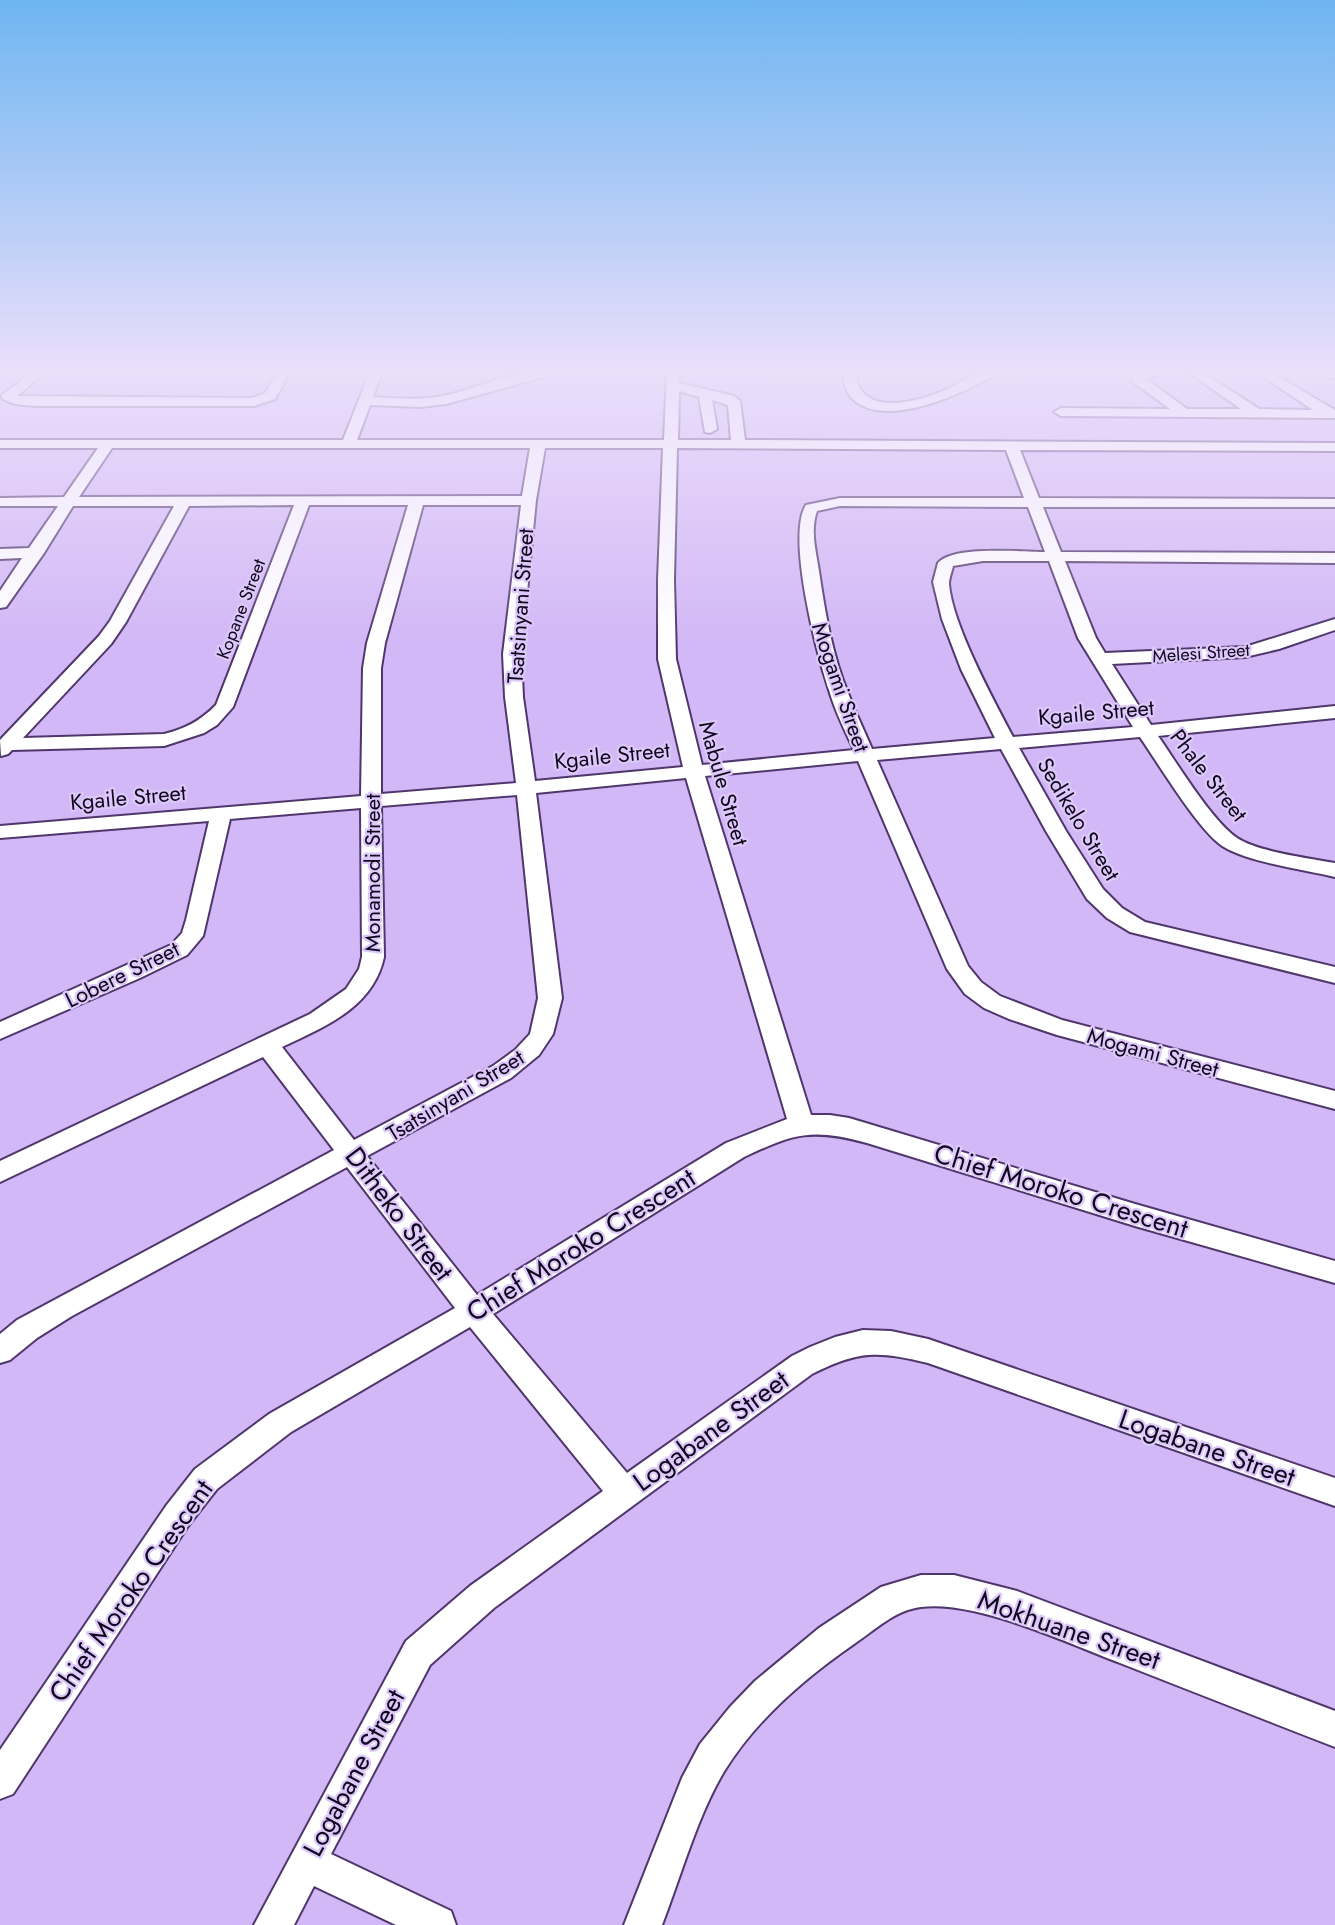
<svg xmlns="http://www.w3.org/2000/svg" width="1335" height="1925" font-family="Jost,sans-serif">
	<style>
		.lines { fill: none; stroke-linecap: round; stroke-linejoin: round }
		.minor-casing { stroke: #4f366b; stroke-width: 4 }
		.minor { fill: #fff; fill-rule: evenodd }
		.labels { text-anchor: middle; stroke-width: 4.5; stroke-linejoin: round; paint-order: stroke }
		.far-street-label { font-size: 18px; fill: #11071d; stroke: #dcc8fa }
		.street-label { font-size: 22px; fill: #11071d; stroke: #dcc8fa }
		.near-street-label { font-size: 27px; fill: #11071d; stroke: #dcc8fa }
	</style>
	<rect width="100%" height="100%" fill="#d2b8f6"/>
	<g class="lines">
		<defs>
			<g id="minor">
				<path d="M33,372H46L17,396L252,398L265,393L278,372H290L275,399L254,406H38C25,405 11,406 1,397L3,394Z"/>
				<path d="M370,372H382L373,397C397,398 423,401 447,395C480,388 518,368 551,372L550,375L446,404L420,407L370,405L357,440H664L667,372H679V383L734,396L740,401L745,440L1335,443V451L1020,450L1039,498L1335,499V507H1043L1061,552L1335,553V563L1065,561L1096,638L1105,653L1245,647L1335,619V630L1279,649L1245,657L1112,664L1151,725L1335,706V718L1158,736C1177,763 1211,820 1237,838C1258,852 1309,858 1335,863V877C1306,870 1248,862 1224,847C1200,833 1158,763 1140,737L1019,748L1066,831L1103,889L1122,908L1145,922L1335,967V983L1130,932L1107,918L1087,899L1046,831L1001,749L877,760L968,966L981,982L1000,996L1062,1020L1335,1091V1109L1057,1035L1009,1019L984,1008L965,994L947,969L858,761L705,776L811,1115H830L849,1118L1135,1204L1335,1261V1283L1135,1226L867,1143C812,1128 795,1133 744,1157L493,1314L627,1473L792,1356L810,1347L835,1337L863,1330L891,1331L928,1339L1335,1478V1506L928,1363C878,1351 859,1350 812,1374L494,1608L430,1665L331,1854L451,1911L456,1925H396L314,1886L294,1925H254L406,1641L470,1586L603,1491L470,1327L291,1432L217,1489L188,1526L13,1794L0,1799V1750L166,1506L195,1469L269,1414L455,1308L347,1167L72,1316L37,1338L10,1360L0,1363V1334L17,1320L334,1150L263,1057L0,1182V1161L310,1014L346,989L359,969L362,957L361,808L230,819L203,936L187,955L140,978L0,1039V1022L171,945L182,933L186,920L209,821L0,838V826L361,796L363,668L367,643L408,505H309L233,707L217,725L204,733L164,746L12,750L8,754L1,756L0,740L99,636L110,621L174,506H73L44,553L6,607L0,608V591L22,558L0,559V549L29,548L58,506H0V498L64,497L98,448H0V440H343ZM679,391L699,397L705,432L710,433L717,429L712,400L728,405L731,440H678ZM112,448H530L522,496L79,497ZM545,448H663L658,580V659L683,767L535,781L523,697L521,654L536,500ZM677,448L1006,450L1024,498H840L806,505C786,536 817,654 829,690C835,711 845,731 854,750L702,765L676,659L674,580ZM294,505L216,705C200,721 185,729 164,734L23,738L111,644L126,622L189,506ZM423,505H521L503,654L505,697L516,783L381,794V668L385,643ZM840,506L1028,507L1045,552C1022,552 953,545 938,563L933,582L942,619L961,669L995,738L872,749C864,730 855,712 848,693C832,655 825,612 819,571C816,551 810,531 817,511ZM983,561H1049L1078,638L1133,727L1013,737C993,699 952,624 949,584C949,578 952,571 953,566ZM686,778L787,1119L726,1143L477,1295L367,1156L511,1078L539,1055L553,1034L562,998L536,793ZM517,795L538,998L530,1034L515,1050L493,1066L354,1140L282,1047C324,1027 373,1008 384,957L381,806Z"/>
				<path d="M848,372H862L856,378C865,419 923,400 950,388C960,383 973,373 984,372C989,371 994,372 998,372C992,378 982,382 974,386C946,400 884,425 855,401C847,395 845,386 843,377Z"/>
				<polygon points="1135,372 1161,372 1160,375 1145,378 1187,409 1241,409 1188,372 1202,372 1259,409 1313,410 1256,372 1270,372 1335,410 1335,418 1061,416 1054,412 1061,408 1170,409 1133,382 1132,379"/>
				<polygon points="1315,372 1335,372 1335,378 1316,375"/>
				<path d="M921,1575H954L1017,1591L1335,1711V1747C1263,1719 1191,1691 1120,1663C1067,1643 976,1600 921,1607C895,1610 875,1630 854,1644C806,1677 756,1720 725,1770C698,1814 681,1876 662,1925H624L682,1778L700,1744L730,1707L755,1681L819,1628L881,1587Z"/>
			</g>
		</defs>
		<use href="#minor" class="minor-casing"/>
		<use href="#minor" class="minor"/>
	</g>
	<linearGradient id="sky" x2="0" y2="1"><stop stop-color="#6eb5f1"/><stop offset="0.58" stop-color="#ebdffb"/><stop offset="1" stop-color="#ebdffb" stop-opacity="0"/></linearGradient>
	<rect width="1335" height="641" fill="url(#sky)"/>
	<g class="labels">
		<g class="far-street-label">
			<text transform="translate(241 609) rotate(-69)" y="6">Kopane Street</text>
			<text transform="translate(1201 653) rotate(-4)" y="6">Melesi Street</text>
		</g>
		<g class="street-label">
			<text transform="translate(520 606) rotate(-86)" y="8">Tsatsinyani Street</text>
			<text transform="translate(841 687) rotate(71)" y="8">Mogami Street</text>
			<text transform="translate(1096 712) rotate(-5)" y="8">Kgaile Street</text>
			<text transform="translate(612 755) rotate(-6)" y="8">Kgaile Street</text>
			<text transform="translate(1209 775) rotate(52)" y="8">Phale Street</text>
			<text transform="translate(724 783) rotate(74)" y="8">Mabule Street</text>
			<text transform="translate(128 797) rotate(-5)" y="8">Kgaile Street</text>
			<text transform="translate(1079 819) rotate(59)" y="8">Sedikelo Street</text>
			<text transform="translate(372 873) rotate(-90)" y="8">Monamodi Street</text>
			<text transform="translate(122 974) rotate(-26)" y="8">Lobere Street</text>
			<text transform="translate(1153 1052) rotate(15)" y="8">Mogami Street</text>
			<text transform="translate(455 1095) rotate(-31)" y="8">Tsatsinyani Street</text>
		</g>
		<g class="near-street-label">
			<text transform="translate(1061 1191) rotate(17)" y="9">Chief Moroko Crescent</text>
			<text transform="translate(399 1214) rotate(53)" y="9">Ditheko Street</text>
			<text transform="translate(581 1245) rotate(-32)" y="9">Chief Moroko Crescent</text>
			<text transform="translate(711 1431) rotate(-36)" y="9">Logabane Street</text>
			<text transform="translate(1207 1448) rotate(19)" y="9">Logabane Street</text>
			<text transform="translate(131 1591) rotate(-55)" y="9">Chief Moroko Crescent</text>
			<text transform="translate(1069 1630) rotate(19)" y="9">Mokhuane Street</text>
			<text transform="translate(354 1773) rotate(-62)" y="9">Logabane Street</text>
		</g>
	</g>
</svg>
